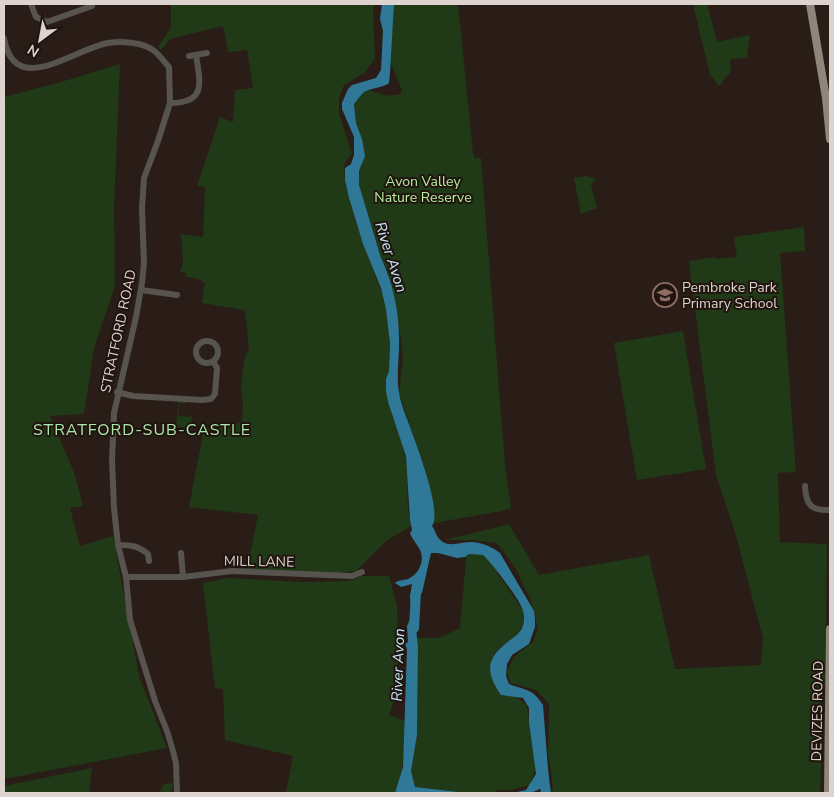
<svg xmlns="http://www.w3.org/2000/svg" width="834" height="797" font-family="'Nunito Sans',sans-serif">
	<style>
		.green { fill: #203916 }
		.water { fill: #2f7898 }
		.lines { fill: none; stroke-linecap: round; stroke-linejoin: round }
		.river { stroke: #2f7898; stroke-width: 10 }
		.minor { stroke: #57534e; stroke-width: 6 }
		.major { stroke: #8e867a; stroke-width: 8 }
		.labels { text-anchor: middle; stroke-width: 4; stroke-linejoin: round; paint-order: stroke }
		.park-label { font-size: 14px; fill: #b5eda0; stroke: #20140e }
		.poi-label { font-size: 14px; fill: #ddd4cf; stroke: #20140e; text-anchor: start }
		.street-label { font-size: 14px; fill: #ddd4cf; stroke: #20140e }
		.water-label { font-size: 15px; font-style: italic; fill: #c4e9fc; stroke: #20140e }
		.quarter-label { font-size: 16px; letter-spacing: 1px; fill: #abe6aa; stroke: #20140e }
	</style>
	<rect width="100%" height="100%" fill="#2a1d17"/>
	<g class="green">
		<path d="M171,4H375L373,8L375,59L364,73L344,85L339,98V114L352,154C349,157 346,160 345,163C339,184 371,264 380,287C390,310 390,345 389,369C389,377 386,384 387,392C388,413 401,433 405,454C410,477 405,503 411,526L386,541L356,571L337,573L247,570L258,515L189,507L204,429L242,422L243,403L241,388L244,361L249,348L245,310L202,303L205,283L198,279L186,277V273L180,272L183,262L181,234L203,237L205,187L197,186L220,117L233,122L235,90L253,88L247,50L228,52L223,26L170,39L161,50L158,47L171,27Z"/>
		<polygon points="394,4 458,4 473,153 475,158 481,158 505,466 511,508 502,511 434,523 433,503 426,471 399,394 403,357 398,318 387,268 381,258 359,185 359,171 362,166 362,139 356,123 354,104 361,94 369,90 388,96 400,94 402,90 390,61"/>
		<polygon points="693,4 707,4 717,42 750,35 747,58 730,59 731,71 719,86 710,75"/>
		<polygon points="120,64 114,207 115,286 94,348 84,414 50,416 74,472 83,506 70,508 80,546 113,536 139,676 167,748 4,779 4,97 61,82"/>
		<polygon points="587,176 596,179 591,185 597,208 581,214 574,178"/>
		<path d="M804,227L805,251L780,253L796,472L778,473L780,542L827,544L825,685C818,694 819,703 823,714L820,793H552L553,786L548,753L549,704L536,690L510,683L507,671L514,657L533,642L538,628L531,601L516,569L497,543L471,540H445L509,524L539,575L649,555L675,669L761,665L763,638L735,532L716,475L689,261L715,257V259L737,257L734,237Z"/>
		<polygon points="683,331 706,469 637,480 614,343"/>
		<polygon points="178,400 187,401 185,404 179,403 178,416 190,417 192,415 191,428 176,427"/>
		<path d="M469,554L484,555L488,559L524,612C524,617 524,622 522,627C517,641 490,647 491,665C491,674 498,686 501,695L516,697L526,704L532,735L536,766L530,785L510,790H497L495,793H467L415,787L411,771L417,735L418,645L416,638H439L460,628L466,559L465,557Z"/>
		<path d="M362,576H389L397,606L399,687L389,715L406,721C404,745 405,771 395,793H286L293,756L225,740L223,689L215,688L203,583L227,578L304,582L348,581Z"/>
		<polygon points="92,768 89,793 4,793 4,786"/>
		<polygon points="173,783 171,793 159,793 164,784"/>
	</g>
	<g class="water">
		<path d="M382,4H394L390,73L389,83C381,89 369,87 362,94C359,97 357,101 354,104L356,123L362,139L365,156L359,171V185L381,258C392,279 399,312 399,336C400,361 394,380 402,405C409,426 444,509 432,526C436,531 436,538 443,542C451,547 462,542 471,542C482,542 492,547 500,553L534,611L535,620V627L529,644L512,655L507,664L506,676L509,684C527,691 532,688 543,705L549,781C536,794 531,793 513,793L526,790L536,774L529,722V708L523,698L501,695C488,676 484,661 504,645C509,640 517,636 521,630C524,625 525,617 523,611C521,601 492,563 483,555L469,554L465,557L457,558L438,553H431L422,593L416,599V606H411L410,596L412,584L401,587L395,583C399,579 405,581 410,578C419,573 425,561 420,550C417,544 412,539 410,533L412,530L410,520L406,456L388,402L386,391V379L389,371L390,344L386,309L381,288L363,244L349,198L345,180V168L351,164L354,155V137L342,109V103L348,89L352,85L376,78L381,70L383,31L380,19Z"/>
		<path d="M412,615H415C417,625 416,634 418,645L417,735L411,771L415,787L467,793H395L403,767L407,649L405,644L408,642L407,626Z"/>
	</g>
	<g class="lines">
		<g class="river">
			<polyline points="414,628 416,592"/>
			<polyline points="543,772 546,793"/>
		</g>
		<g class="minor">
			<polyline points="31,4 36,17 47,22 92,6"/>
			<path d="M4,38C14,99 74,49 108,43C121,41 142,42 153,50C159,54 164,62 169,67L170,103L158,141L144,178L142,208L144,263L142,283L136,317L114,413L112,460L114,508L118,545L126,577L130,620L155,701L167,731L173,751L176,763L177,793"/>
			<polyline points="189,56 207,53"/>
			<path d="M170,103C207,103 200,82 196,55"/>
			<polyline points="141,290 177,295"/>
			<circle cx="207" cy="352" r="11"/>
			<polyline points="117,392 133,396 202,400 211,399 215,394 217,368 213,361"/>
			<path d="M805,486C806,504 810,511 830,510"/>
			<path d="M118,545C132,545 138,546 148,554L149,561"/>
			<polyline points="181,553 183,577"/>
			<polyline points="126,577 183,577 232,571 352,576 362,572"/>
		</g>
		<g class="major">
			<polyline points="810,4 826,98 830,139"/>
			<polyline points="828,793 830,629"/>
		</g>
	</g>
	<defs>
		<symbol id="school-ring" viewBox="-11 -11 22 22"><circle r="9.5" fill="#20140e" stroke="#8d6e63" stroke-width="1.5"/><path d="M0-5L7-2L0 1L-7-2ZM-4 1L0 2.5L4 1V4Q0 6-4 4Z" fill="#8d6e63"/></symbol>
	</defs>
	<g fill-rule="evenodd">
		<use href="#school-ring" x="651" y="281" width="28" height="28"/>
	</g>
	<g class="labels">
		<g class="park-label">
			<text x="423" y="186">Avon Valley<tspan x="423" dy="16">Nature Reserve</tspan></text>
		</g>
		<g class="poi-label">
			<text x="682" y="292">Pembroke Park<tspan x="682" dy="16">Primary School</tspan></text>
		</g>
		<g class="street-label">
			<text transform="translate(118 331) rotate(-78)" y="5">STRATFORD ROAD</text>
			<text transform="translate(259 561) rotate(1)" y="5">MILL LANE</text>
			<text transform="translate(817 711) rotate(-89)" y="5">DEVIZES ROAD</text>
		</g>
		<g class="water-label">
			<text transform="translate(391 257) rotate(72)" y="5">River Avon</text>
			<text transform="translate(398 665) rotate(-88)" y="5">River Avon</text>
		</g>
		<g class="quarter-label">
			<text x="142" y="435">STRATFORD-SUB-CASTLE</text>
		</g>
	</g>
	<rect width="834" height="797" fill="none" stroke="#ddd4cf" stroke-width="10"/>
	<g transform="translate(40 40) rotate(212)" stroke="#20140e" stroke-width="4" paint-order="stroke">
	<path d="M0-4L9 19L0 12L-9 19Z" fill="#ddd4cf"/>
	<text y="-8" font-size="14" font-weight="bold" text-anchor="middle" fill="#ddd4cf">N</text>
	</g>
</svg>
